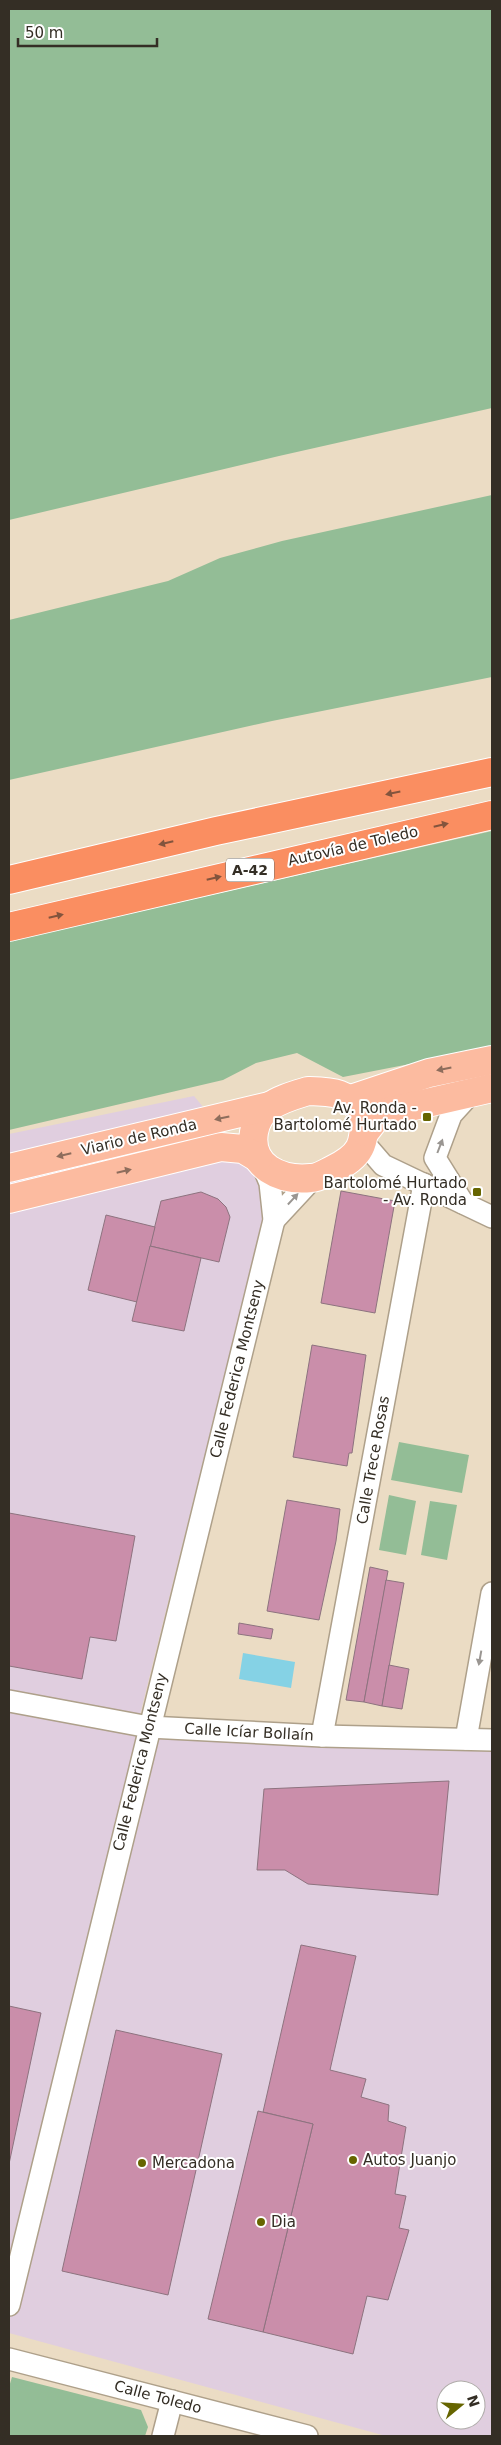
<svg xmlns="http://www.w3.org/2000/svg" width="501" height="2445" font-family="'DejaVu Sans',sans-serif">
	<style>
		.industrial { fill: #e0cedf; fill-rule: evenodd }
		.green { fill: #93bd96 }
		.water { fill: #85d2e5 }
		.building { fill: #ca8eaa; stroke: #8d737f }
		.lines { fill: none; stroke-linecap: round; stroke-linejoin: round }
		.minor-casing { stroke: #aea08a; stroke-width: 24 }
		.major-casing { stroke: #fff; stroke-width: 30 }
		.highway-casing { stroke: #fff; stroke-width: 30 }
		.minor { stroke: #fff; stroke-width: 21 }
		.major { stroke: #fcbba0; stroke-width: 28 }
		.highway { stroke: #fa8e61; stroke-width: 28 }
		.oneway { fill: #83543d }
		.oneway2 { fill: #8e6d5c }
		.oneway3 { fill: #9a9692 }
		.poi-dot { fill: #666500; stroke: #fff; stroke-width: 2 }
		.labels { text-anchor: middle; stroke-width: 4; stroke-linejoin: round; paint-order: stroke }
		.shield { fill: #fff; stroke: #716d66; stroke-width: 1 }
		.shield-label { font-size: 14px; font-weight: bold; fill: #342e25 }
		.street-label { font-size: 15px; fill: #342e25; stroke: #fff }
		.poi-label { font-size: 15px; fill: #342e25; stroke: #fff; text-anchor: start }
	</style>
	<rect width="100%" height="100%" fill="#ebdcc4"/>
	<path class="industrial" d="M194,1096L271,1189L136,1731L492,1750V2436H386L9,2333V1134ZM446,2390H476V2420H446Z"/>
	<g class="green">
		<polygon points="9,9 492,9 492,408 279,456 9,520"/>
		<polygon points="492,495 492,677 272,721 9,780 9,620 168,581 220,558 282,541"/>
		<polygon points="492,831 492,1048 343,1077 297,1053 256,1063 223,1080 9,1130 9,941"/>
		<polygon points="399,1442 469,1455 462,1493 391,1480"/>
		<polygon points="389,1495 416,1501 406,1555 379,1550"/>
		<polygon points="430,1501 457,1505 447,1560 421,1555"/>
		<polygon points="12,2377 141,2410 148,2427 145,2436 9,2436 9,2387"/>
	</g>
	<polygon class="water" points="243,1653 295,1662 291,1688 239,1679"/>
	<g class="building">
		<polygon points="341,1191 395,1201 375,1313 321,1303"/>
		<polygon points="201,1192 218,1199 226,1207 230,1217 219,1262 150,1246 161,1201"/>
		<polygon points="106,1215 155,1227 137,1302 88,1290"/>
		<polygon points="150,1246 201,1258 184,1331 132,1321"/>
		<polygon points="312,1345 366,1355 352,1453 349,1453 347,1466 293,1457"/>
		<polygon points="287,1500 340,1509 336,1541 319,1620 267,1611"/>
		<polygon points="9,1513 135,1536 116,1641 90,1637 82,1679 9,1666"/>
		<polygon points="370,1567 388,1571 364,1702 346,1700"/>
		<polygon points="386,1580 404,1583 382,1706 364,1702"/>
		<polygon points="239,1623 273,1629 271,1639 238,1634"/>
		<polygon points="389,1665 409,1669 402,1709 382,1706"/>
		<polygon points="449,1781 438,1895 308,1884 285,1870 257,1870 264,1789"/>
		<polygon points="301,1945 356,1956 330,2070 366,2079 361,2097 389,2105 388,2121 406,2127 395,2194 406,2196 399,2228 409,2230 388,2300 367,2296 353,2354 263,2332 313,2124 263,2112"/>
		<polygon points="9,2006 41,2013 9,2164"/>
		<polygon points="116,2030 222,2054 168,2295 62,2271"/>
		<polygon points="258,2111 313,2124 263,2332 208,2319"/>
	</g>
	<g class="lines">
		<defs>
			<g id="minor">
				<polyline points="364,1143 383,1165 492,1217"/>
				<polyline points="463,1203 435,1158 451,1115 472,1092"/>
				<polyline points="274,1220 313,1178"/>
				<polyline points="9,1701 149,1727 322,1736 492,1740"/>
				<polyline points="322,1736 424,1184"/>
				<polyline points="466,1739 492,1593"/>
				<polyline points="9,2305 274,1220 270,1183 263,1166"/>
				<polyline points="9,2359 307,2436"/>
				<polyline points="163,2436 172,2401"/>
			</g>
			<g id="major">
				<path d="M308,1091C335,1092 345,1092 364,1113C365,1145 362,1155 332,1170C326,1173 318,1178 311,1178C281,1181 248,1167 254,1132C256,1121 260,1114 269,1107C280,1099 295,1095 308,1091Z"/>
				<polyline points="351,1099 429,1073 492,1060"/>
				<polyline points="365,1132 379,1114 492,1088"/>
				<polyline points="9,1168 269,1106"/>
				<polyline points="9,1199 221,1147 243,1149 258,1158"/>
			</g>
			<g id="highway">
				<polyline points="9,880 216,831 492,772"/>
				<polyline points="9,927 492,815"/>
			</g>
		</defs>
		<use href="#minor" class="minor-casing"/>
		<use href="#major" class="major-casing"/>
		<use href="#highway" class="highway-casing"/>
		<use href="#minor" class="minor"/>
		<use href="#major" class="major"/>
		<use href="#highway" class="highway"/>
	</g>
	<defs><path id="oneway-solid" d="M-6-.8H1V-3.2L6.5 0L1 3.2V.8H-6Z" transform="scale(1.25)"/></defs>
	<g class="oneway">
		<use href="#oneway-solid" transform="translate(393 793) rotate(168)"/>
		<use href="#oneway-solid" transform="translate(441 825) rotate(-13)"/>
		<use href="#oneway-solid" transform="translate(166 843) rotate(167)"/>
		<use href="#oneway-solid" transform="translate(214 878) rotate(-13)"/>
		<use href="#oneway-solid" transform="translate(56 916) rotate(-13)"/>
	</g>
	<g class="oneway2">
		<use href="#oneway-solid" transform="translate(444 1069) rotate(169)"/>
		<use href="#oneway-solid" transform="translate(222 1118) rotate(168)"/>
		<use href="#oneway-solid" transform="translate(64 1155) rotate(167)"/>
		<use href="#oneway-solid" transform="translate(124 1171) rotate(-13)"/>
	</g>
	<g class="oneway3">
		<use href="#oneway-solid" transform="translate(440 1146) rotate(-69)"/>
		<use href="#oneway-solid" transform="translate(293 1199) rotate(-47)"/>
		<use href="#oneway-solid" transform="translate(480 1658) rotate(100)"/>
	</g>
	<g class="poi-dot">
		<rect x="422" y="1112" width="10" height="10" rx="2.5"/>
		<rect x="472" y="1187" width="10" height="10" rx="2.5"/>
		<circle cx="353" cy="2160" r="5"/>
		<circle cx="142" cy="2163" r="5"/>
		<circle cx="261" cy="2222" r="5"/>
	</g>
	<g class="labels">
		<rect class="shield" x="226" y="858.5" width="48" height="23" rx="4"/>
		<g class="shield-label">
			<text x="250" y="875">A-42</text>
		</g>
		<g class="street-label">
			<text transform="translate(353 846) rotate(-13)" y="5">Autovía de Toledo</text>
			<text transform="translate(139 1137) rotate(-13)" y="5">Viario de Ronda</text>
			<text transform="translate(237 1369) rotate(-76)" y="5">Calle Federica Montseny</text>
			<text transform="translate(373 1460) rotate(-80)" y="5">Calle Trece Rosas</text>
			<text transform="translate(249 1732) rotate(3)" y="5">Calle Icíar Bollaín</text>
			<text transform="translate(140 1762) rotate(-76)" y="5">Calle Federica Montseny</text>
			<text transform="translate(158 2397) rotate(15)" y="5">Calle Toledo</text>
		</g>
		<g class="poi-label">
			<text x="417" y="1113" text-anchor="end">Av. Ronda -<tspan x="417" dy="17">Bartolomé Hurtado</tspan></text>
			<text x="467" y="1188" text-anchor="end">Bartolomé Hurtado<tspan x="467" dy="17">- Av. Ronda</tspan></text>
			<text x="363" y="2165">Autos Juanjo</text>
			<text x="152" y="2168">Mercadona</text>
			<text x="271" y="2227">Dia</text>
		</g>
	</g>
	<rect width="501" height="2445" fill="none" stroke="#342e25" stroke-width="20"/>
	<g transform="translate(461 2405) rotate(72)"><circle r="24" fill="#ffffff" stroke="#aeaba8"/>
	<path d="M0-4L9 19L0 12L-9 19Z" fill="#666500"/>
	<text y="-8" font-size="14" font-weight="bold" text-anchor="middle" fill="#342e25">N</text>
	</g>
	<path d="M18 38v8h139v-8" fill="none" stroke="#342e25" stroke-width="2.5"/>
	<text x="25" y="38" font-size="15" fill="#342e25" stroke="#ffffff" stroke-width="4" paint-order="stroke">50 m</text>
</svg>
